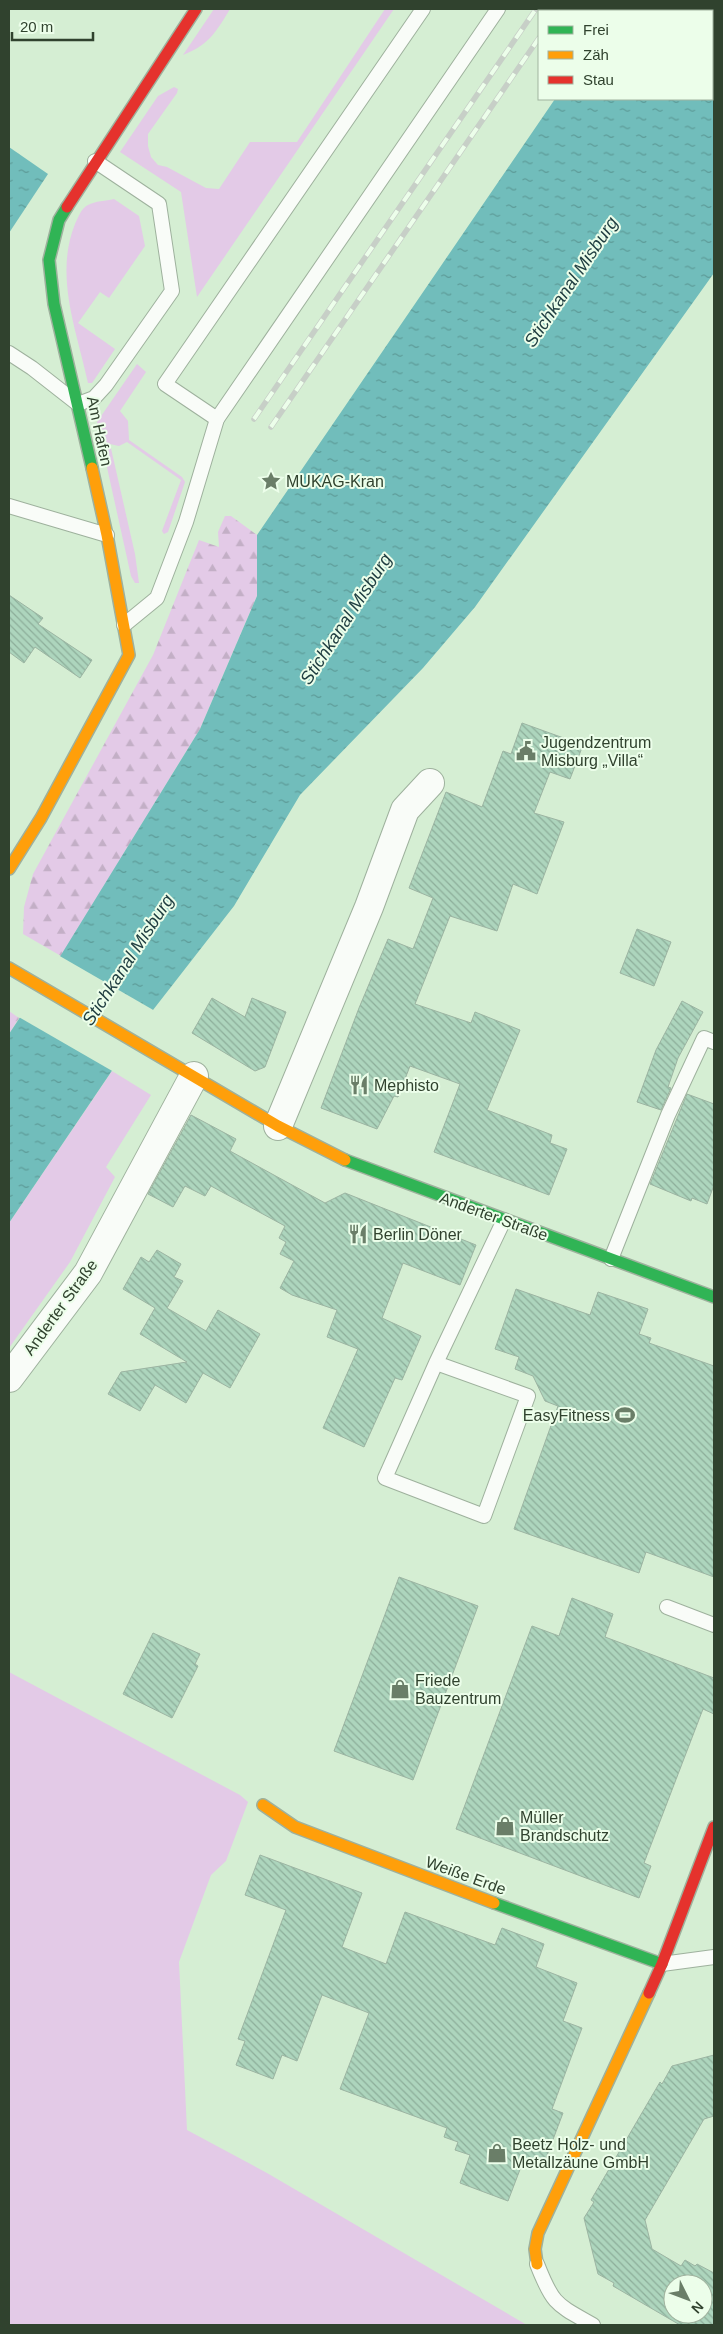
<svg xmlns="http://www.w3.org/2000/svg" width="723" height="2334" font-family="Helvetica,sans-serif">
	<style>
		.green { fill: #e3cae7 }
		.forest { fill: url(#forest-firs) }
		.water { fill: url(#water-ripples) }
		.pier { fill: #d5eed3 }
		.building { fill: url(#building-back-hatch); stroke: #9cb4a2; fill-rule: evenodd }
		.lines { fill: none; stroke-linecap: round; stroke-linejoin: round }
		.lane-casing { stroke: #9eb19d; stroke-width: 16 }
		.street-casing { stroke: #9eb19d; stroke-width: 30 }
		.fast-casing { stroke: #9eb19d; stroke-width: 14 }
		.slow-casing { stroke: #9eb19d; stroke-width: 14 }
		.jam-casing { stroke: #9eb19d; stroke-width: 14 }
		.lane { stroke: #f9fcf8; stroke-width: 14 }
		.street { stroke: #f9fcf8; stroke-width: 28 }
		.fast { stroke: #30b455; stroke-width: 11 }
		.slow { stroke: #ff9f0a; stroke-width: 11 }
		.jam { stroke: #e5322d; stroke-width: 11 }
		.rail-casing { stroke: #c7cfc7; stroke-width: 5.5 }
		.rail { stroke: #ecfeea; stroke-width: 4; stroke-dasharray: 11; stroke-linecap: butt }
		.labels { text-anchor: middle; stroke-width: 4; stroke-linejoin: round; paint-order: stroke }
		.street-label { font-size: 16px; fill: #30422e; stroke: #ecfeea }
		.poi-label { font-size: 16px; fill: #30422e; stroke: #ecfeea; text-anchor: start }
		.water-label { font-size: 18px; font-style: italic; fill: #213f42; stroke: #ecfeea }
	</style>
	<defs>
		<pattern id="forest-firs" width="22" height="20" patternUnits="userSpaceOnUse" patternTransform="scale(1.25)"><rect width="22" height="20" fill="#e3cae7"/><path d="M5 1l3.5 6h-7zM16 11l3.5 6h-7z" fill="#c3afc6"/></pattern>
		<pattern id="water-ripples" width="26" height="14" patternUnits="userSpaceOnUse" patternTransform="scale(1.25)"><rect width="26" height="14" fill="#71bdbb"/><path d="M2 4q2-2 4 0t4 0M15 11q2-2 4 0t4 0" fill="none" stroke="#5d9b98"/></pattern>
		<pattern id="building-back-hatch" width="6" height="6" patternUnits="userSpaceOnUse" patternTransform="scale(1.25)"><rect width="6" height="6" fill="#add5bd"/><path d="M-1 5l2 2M0 0l6 6M5-1l2 2" fill="none" stroke="#8dae9a"/></pattern>
	</defs>
	<rect width="100%" height="100%" fill="#d5eed3"/>
	<g class="green">
		<path d="M214,9H230C216,32 209,45 183,55Z"/>
		<polygon points="385,9 394,9 197,297 181,192 120,152 158,96 174,87 178,89 177,93 148,134 148,146 151,157 158,165 167,167 206,188 219,189 250,142 297,142"/>
		<path d="M114,199L139,216L145,246L109,298L100,292L78,323L115,349L92,383H88C77,331 54,276 75,224C78,218 81,208 88,205C95,201 106,201 114,199Z"/>
		<polygon points="137,364 146,372 120,411 128,421 129,440 182,477 185,482 168,532 164,534 162,531 181,480 127,442 119,446 110,444 135,554 139,583 135,583 131,576 97,422"/>
		<polygon points="112,1071 151,1095 106,1167 115,1177 70,1262 9,1348 9,1223"/>
		<polygon points="9,1672 240,1795 248,1802 226,1861 211,1875 179,1962 187,2130 267,2173 527,2325 9,2325"/>
	</g>
	<g class="forest">
		<polygon points="225,516 231,516 257,535 257,596 200,729 61,956 23,934 24,907 33,874 153,655 199,540 219,547 218,532"/>
		<polygon points="9,1011 19,1018 9,1034"/>
	</g>
	<g class="water">
		<polygon points="616,9 714,9 714,273 475,607 423,668 300,795 234,906 153,1010 9,1223 9,1034 61,955 200,729 257,596 257,535 555,99 712,99 712,11 615,11"/>
		<polygon points="9,147 48,174 9,233"/>
	</g>
	<polygon class="pier" points="58,955 155,1011 114,1072 17,1016"/>
	<g class="building">
		<polygon points="9,595 43,618 38,624 92,660 80,678 35,647 24,663 9,652"/>
		<polygon points="522,723 583,745 570,779 550,772 534,813 564,822 537,894 513,884 497,931 450,916 415,1004 471,1023 475,1012 520,1030 487,1110 552,1135 550,1143 567,1149 549,1195 434,1152 460,1084 410,1066 398,1097 394,1096 377,1129 321,1108 359,1008 388,939 413,949 433,898 409,888 446,792 482,807 503,751 511,754"/>
		<polygon points="637,929 671,942 654,986 620,973"/>
		<polygon points="212,998 245,1017 252,998 286,1012 265,1067 255,1071 192,1033"/>
		<polygon points="682,1001 703,1012 678,1058 668,1087 671,1088 661,1110 637,1102 656,1050"/>
		<polygon points="687,1094 714,1104 714,1185 707,1204 692,1198 691,1201 650,1184"/>
		<polygon points="191,1115 236,1139 230,1151 325,1203 345,1193 476,1245 460,1285 403,1263 382,1318 421,1336 402,1380 395,1378 364,1447 323,1428 358,1349 327,1337 337,1310 292,1295 280,1288 294,1261 280,1254 286,1242 279,1238 285,1226 211,1186 205,1196 185,1186 173,1207 148,1194"/>
		<polygon points="157,1250 181,1264 174,1277 183,1281 167,1308 206,1331 218,1310 260,1334 230,1388 203,1373 186,1403 155,1385 140,1411 108,1394 121,1372 187,1362 140,1334 155,1308 123,1289 141,1257 149,1262"/>
		<polygon points="516,1289 590,1315 598,1292 648,1309 639,1334 651,1338 649,1343 714,1366 714,1577 646,1552 639,1573 514,1529 558,1406 545,1401 533,1376 515,1369 519,1357 495,1349"/>
		<polygon points="399,1577 478,1606 413,1780 334,1751"/>
		<polygon points="572,1598 613,1614 605,1637 714,1678 714,1714 703,1709 644,1863 651,1866 639,1898 456,1829 532,1626 559,1636"/>
		<polygon points="153,1633 200,1654 195,1664 198,1666 172,1718 123,1694"/>
		<polygon points="260,1855 362,1893 342,1947 386,1964 405,1912 495,1945 502,1928 544,1944 536,1967 577,1983 563,2021 582,2028 552,2109 563,2113 543,2166 524,2159 508,2201 460,2183 470,2155 455,2150 458,2142 444,2137 447,2128 340,2089 369,2013 322,1995 297,2061 282,2055 273,2079 236,2065 245,2041 238,2039 286,1910 245,1895"/>
		<path d="M714,2055V2116L704,2119L645,2220L652,2249L681,2266L685,2260L695,2266L697,2264L714,2273V2325H680L613,2286L614,2283L598,2274L584,2218L594,2202L591,2200L660,2082L662,2084L672,2066ZM673,2284H703V2314H673Z"/>
	</g>
	<g class="lines">
		<defs>
			<g id="lane">
				<polyline points="9,353 32,368 78,404 94,398 106,385 172,291 159,204 95,161"/>
				<polyline points="217,419 165,384 423,9"/>
				<polyline points="9,506 107,535"/>
				<polyline points="124,625 157,598 186,522 217,419 498,9"/>
				<polyline points="611,1259 668,1115 704,1038 714,1042"/>
				<polyline points="436,1363 528,1396 484,1516 385,1478 436,1363 504,1220"/>
				<polyline points="667,1607 714,1625"/>
				<polyline points="662,1964 714,1957"/>
				<path d="M537,2264C553,2305 556,2304 593,2325"/>
			</g>
			<g id="street">
				<polyline points="278,1126 369,907 405,810 430,783"/>
				<polyline points="9,1378 88,1273 194,1076"/>
			</g>
			<g id="fast">
				<polyline points="67,207 59,220 49,260 54,304 92,468"/>
				<polyline points="345,1160 714,1297"/>
				<polyline points="494,1903 662,1964"/>
			</g>
			<g id="slow">
				<polyline points="9,869 41,818 129,655 107,535 92,468"/>
				<polyline points="9,968 278,1126 345,1160"/>
				<polyline points="263,1805 295,1827 494,1903"/>
				<polyline points="537,2264 535,2249 538,2233 649,1993"/>
			</g>
			<g id="jam">
				<polyline points="67,207 196,9"/>
				<polyline points="649,1993 662,1964 714,1827"/>
			</g>
		</defs>
		<use href="#lane" class="lane-casing"/>
		<use href="#street" class="street-casing"/>
		<use href="#fast" class="fast-casing"/>
		<use href="#slow" class="slow-casing"/>
		<use href="#jam" class="jam-casing"/>
		<use href="#lane" class="lane"/>
		<use href="#street" class="street"/>
		<use href="#fast" class="fast"/>
		<use href="#slow" class="slow"/>
		<use href="#jam" class="jam"/>
		<defs>
			<g id="rail">
				<polyline points="558,11 559,9"/>
				<polyline points="254,419 536,9"/>
				<polyline points="271,427 539,38"/>
			</g>
		</defs>
		<use href="#rail" class="rail-casing"/>
		<use href="#rail" class="rail"/>
	</g>
	<defs>
		<symbol id="sight-bare" viewBox="-9 -9 18 18"><path d="M0-6L1.8-2.2L6-1.7L2.9 1.2L3.7 5.4L0 3.3L-3.7 5.4L-2.9 1.2L-6-1.7L-1.8-2.2Z" fill="#6a7e68" stroke="#ecfeea" stroke-width="2.5" paint-order="stroke"/></symbol>
		<symbol id="civic-bare" viewBox="-9 -9 18 18"><path d="M-.6-6.5H3V-4.5H.6V-3L4-1V1h2V6H-6V1h2V-1L-.6-3ZM-1.2 2.5V6h2.4V2.5Z" fill="#6a7e68" stroke="#ecfeea" stroke-width="2.5" paint-order="stroke"/></symbol>
		<symbol id="restaurant-bare" viewBox="-9 -9 18 18"><path d="M-5-6h1v4h1v-4h1v4h1v-4h1v5L-1.5 .5V6h-2V.5L-5-1ZM5-6V6H3V1.5H1.5Q1.5-4 5-6Z" fill="#6a7e68" stroke="#ecfeea" stroke-width="2.5" paint-order="stroke"/></symbol>
		<symbol id="stadium-bare" viewBox="-9 -9 18 18"><path d="M0-5a6.5 5 0 1 0 0 10a6.5 5 0 1 0 0-10ZM-3.5-1.8h7v3.6h-7Z" fill="#6a7e68" stroke="#ecfeea" stroke-width="2.5" paint-order="stroke"/></symbol>
		<symbol id="shop-bare" viewBox="-9 -9 18 18"><path d="M-5-2.5h2.3a2.7 3.5 0 0 1 5.4 0H5L5.5 6h-11ZM-1.5-2.5h3a1.5 2.3 0 0 0-3 0Z" fill="#6a7e68" stroke="#ecfeea" stroke-width="2.5" paint-order="stroke"/></symbol>
	</defs>
	<g fill-rule="evenodd">
		<use href="#sight-bare" x="257" y="467" width="28" height="28"/>
		<use href="#civic-bare" x="512" y="737" width="28" height="28"/>
		<use href="#restaurant-bare" x="345" y="1071" width="28" height="28"/>
		<use href="#restaurant-bare" x="344" y="1220" width="28" height="28"/>
		<use href="#stadium-bare" x="611" y="1401" width="28" height="28"/>
		<use href="#shop-bare" x="386" y="1675" width="28" height="28"/>
		<use href="#shop-bare" x="491" y="1812" width="28" height="28"/>
		<use href="#shop-bare" x="483" y="2139" width="28" height="28"/>
	</g>
	<g class="labels">
		<g class="street-label">
			<text transform="translate(100 431) rotate(78)" y="6">Am Hafen</text>
			<text transform="translate(494 1216) rotate(20)" y="6">Anderter Straße</text>
			<text transform="translate(60 1307) rotate(-54)" y="6">Anderter Straße</text>
			<text transform="translate(466 1875) rotate(20)" y="6">Weiße Erde</text>
		</g>
		<g class="poi-label">
			<text x="286" y="487">MUKAG-Kran</text>
			<text x="541" y="748">Jugendzentrum<tspan x="541" dy="18">Misburg „Villa“</tspan></text>
			<text x="374" y="1091">Mephisto</text>
			<text x="373" y="1240">Berlin Döner</text>
			<text x="610" y="1421" text-anchor="end">EasyFitness</text>
			<text x="415" y="1686">Friede<tspan x="415" dy="18">Bauzentrum</tspan></text>
			<text x="520" y="1823">Müller<tspan x="520" dy="18">Brandschutz</tspan></text>
			<text x="512" y="2150">Beetz Holz- und<tspan x="512" dy="18">Metallzäune GmbH</tspan></text>
		</g>
		<g class="water-label">
			<text transform="translate(571 282) rotate(-56)" y="6">Stichkanal Misburg</text>
			<text transform="translate(346 619) rotate(-57)" y="6">Stichkanal Misburg</text>
			<text transform="translate(128 960) rotate(-57)" y="6">Stichkanal Misburg</text>
		</g>
	</g>
	<rect width="723" height="2334" fill="none" stroke="#30422e" stroke-width="20"/>
	<rect x="538" y="10" width="175" height="90" fill="#ecfeea" stroke="#a1b39f"/>
	<rect x="548" y="26" width="25" height="8" fill="#30b455" stroke="#a1b39f"/>
	<text x="583" y="35" font-size="15" fill="#30422e">Frei</text>
	<rect x="548" y="51" width="25" height="8" fill="#ff9f0a" stroke="#a1b39f"/>
	<text x="583" y="60" font-size="15" fill="#30422e">Zäh</text>
	<rect x="548" y="76" width="25" height="8" fill="#e5322d" stroke="#a1b39f"/>
	<text x="583" y="85" font-size="15" fill="#30422e">Stau</text>
	<g transform="translate(688 2299) rotate(132)"><circle r="24" fill="#ecfeea" stroke="#a1b39f"/>
	<path d="M0-4L9 19L0 12L-9 19Z" fill="#6a7e68"/>
	<text y="-8" font-size="14" font-weight="bold" text-anchor="middle" fill="#30422e">N</text>
	</g>
	<path d="M12 32v8h81v-8" fill="none" stroke="#30422e" stroke-width="2.5"/>
	<text x="20" y="32" font-size="15" fill="#30422e" stroke="#ecfeea" stroke-width="4" paint-order="stroke">20 m</text>
</svg>
